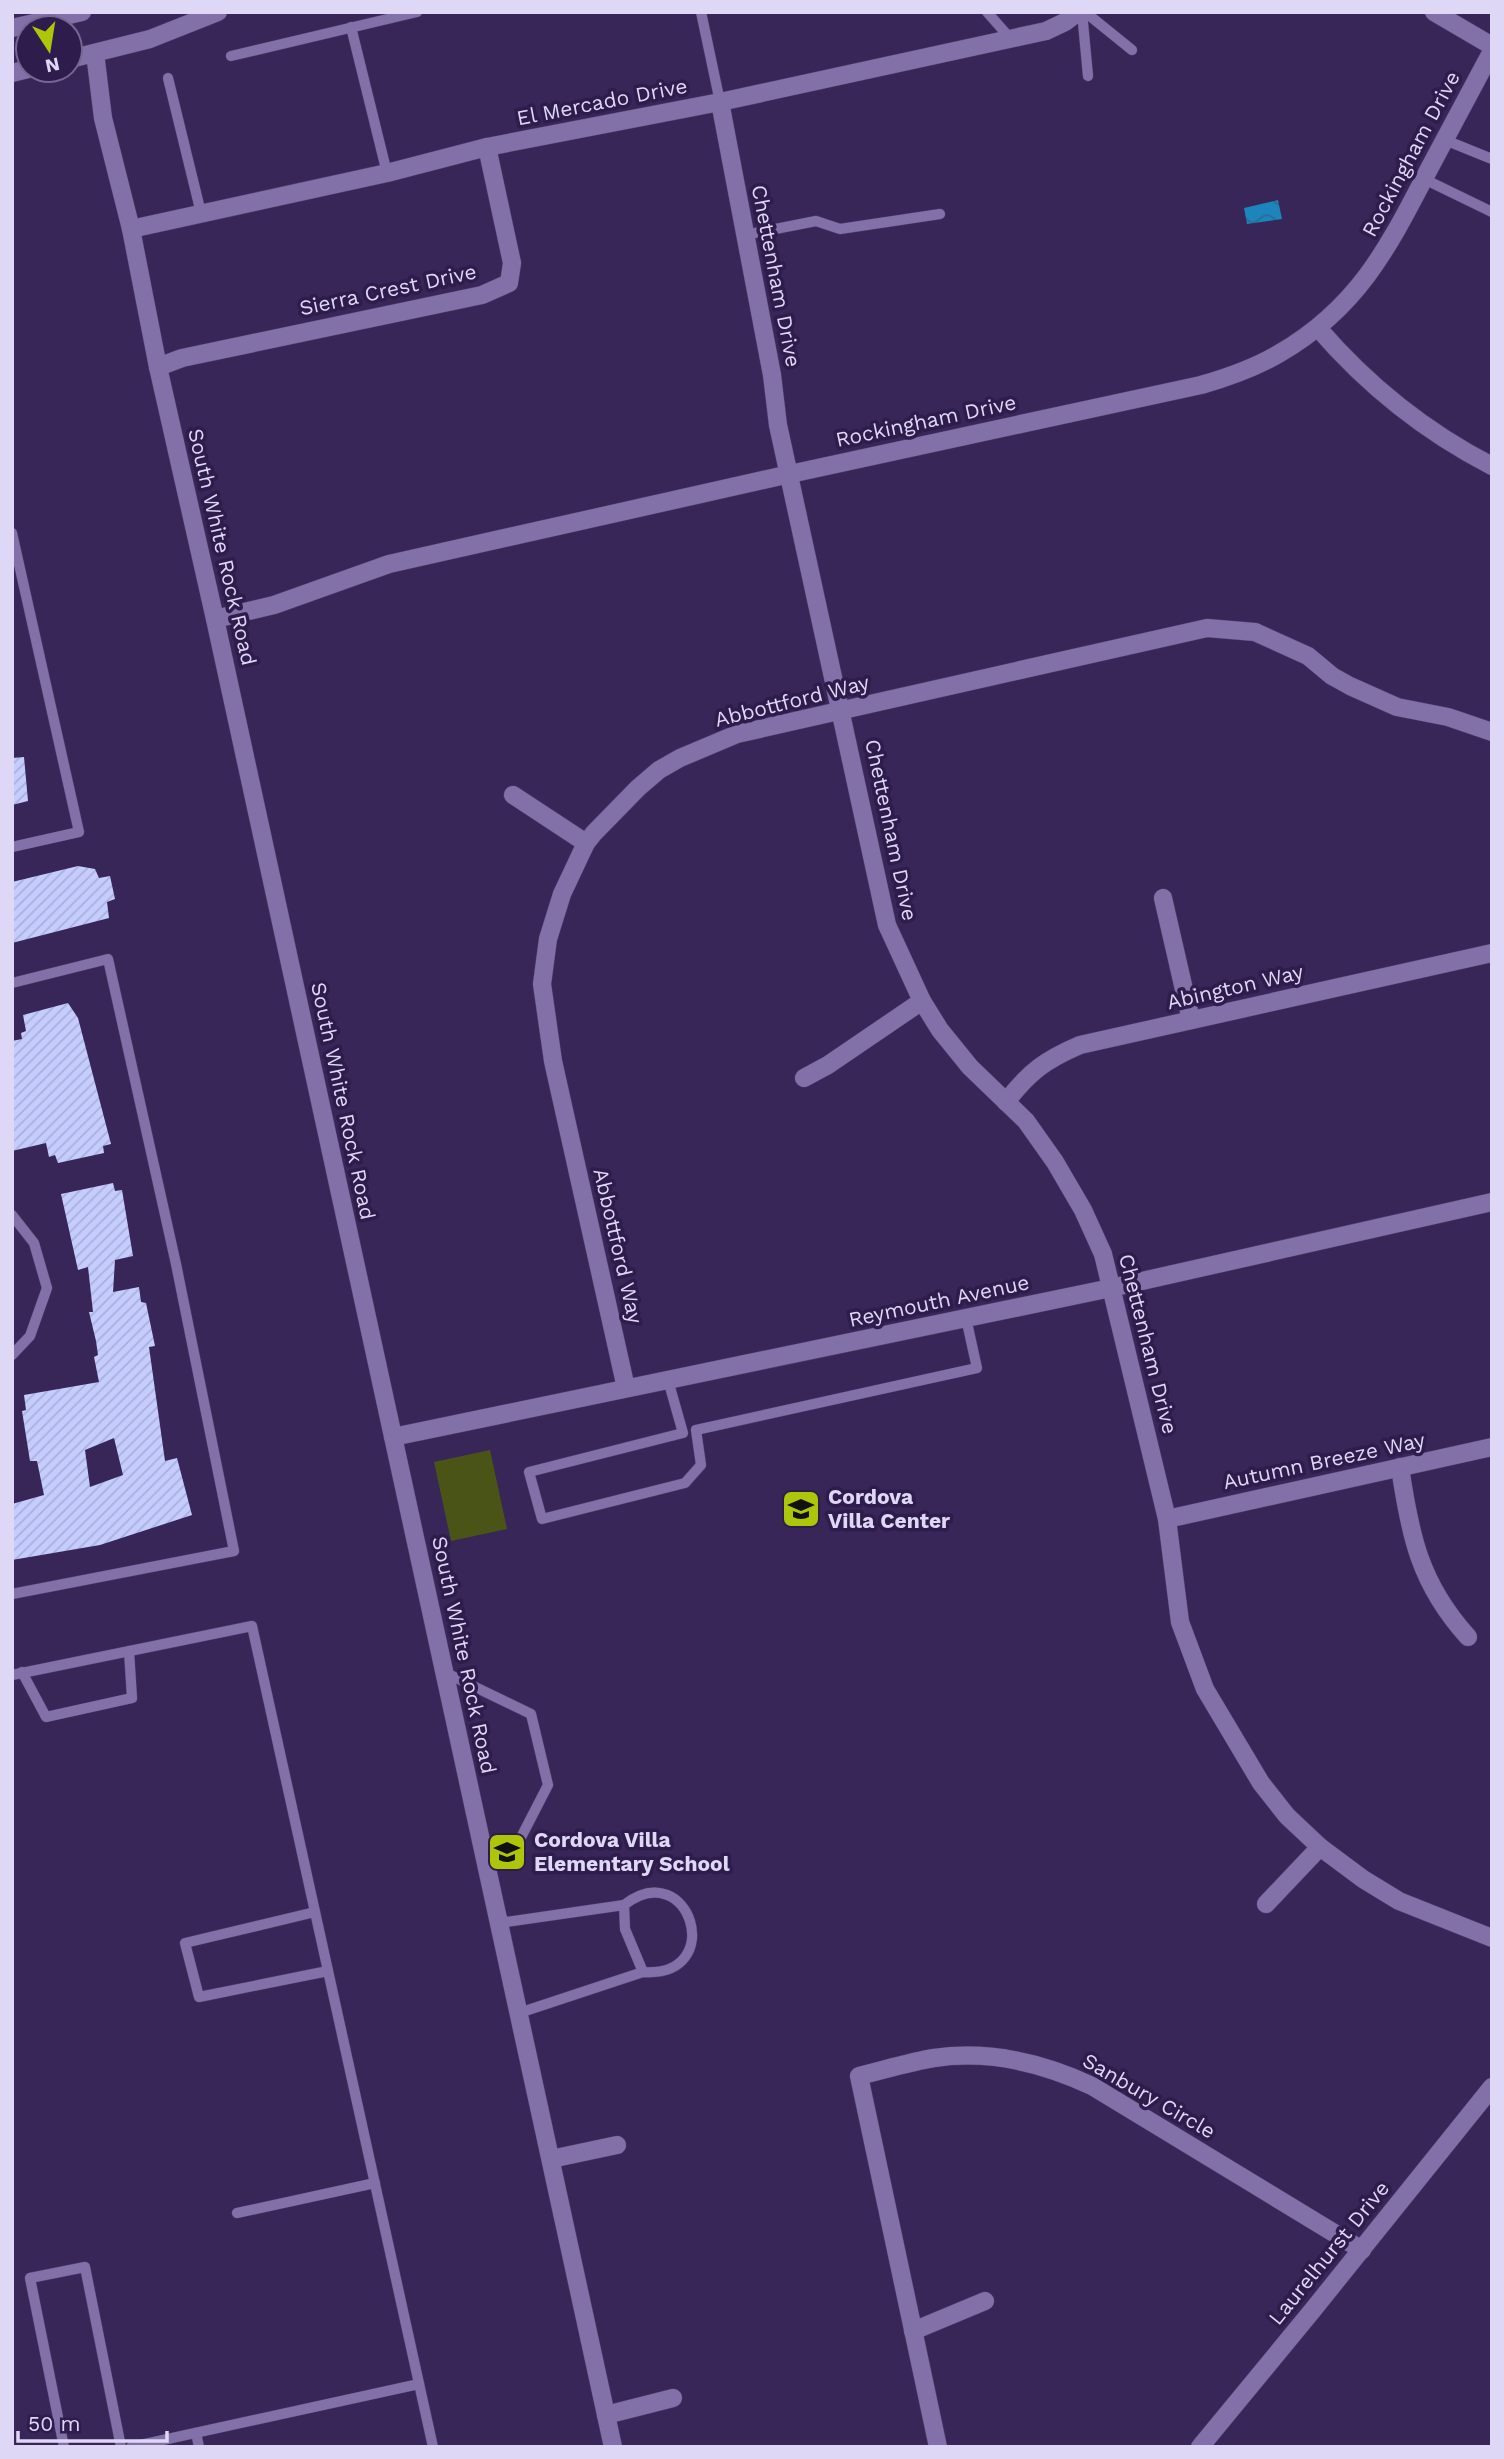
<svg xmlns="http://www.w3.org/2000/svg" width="1504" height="2459" font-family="'Work Sans',sans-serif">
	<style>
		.garden { fill: #4a5417 }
		.water { fill: url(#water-waves) }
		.building { fill: url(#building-hatch); fill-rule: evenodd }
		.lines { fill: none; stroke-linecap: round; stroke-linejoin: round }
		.lane-casing { stroke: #52416c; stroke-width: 11 }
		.street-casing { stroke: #52416c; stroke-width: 19 }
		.secondary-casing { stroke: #52416c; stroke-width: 19 }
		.lane { stroke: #8270a9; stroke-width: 10 }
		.street { stroke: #8270a9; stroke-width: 18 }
		.secondary { stroke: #8270a9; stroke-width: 18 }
		.labels { text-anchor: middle; stroke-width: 7; stroke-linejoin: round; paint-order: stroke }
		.street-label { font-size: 21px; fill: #dfd7f6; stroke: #2e1c4d }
		.poi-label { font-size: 21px; font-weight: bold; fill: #dfd7f6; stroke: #2e1c4d; text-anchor: start }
	</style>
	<defs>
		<pattern id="water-waves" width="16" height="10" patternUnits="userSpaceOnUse" patternTransform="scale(1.75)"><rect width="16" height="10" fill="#1b85bc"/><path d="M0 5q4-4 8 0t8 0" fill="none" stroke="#296d94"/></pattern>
		<pattern id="building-hatch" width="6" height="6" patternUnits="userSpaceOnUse" patternTransform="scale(1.75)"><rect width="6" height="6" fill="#c5ccfe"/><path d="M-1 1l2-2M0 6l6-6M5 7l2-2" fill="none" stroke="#abb0da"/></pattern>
	</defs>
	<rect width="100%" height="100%" fill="#382658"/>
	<polygon class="garden" points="490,1450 507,1529 451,1541 434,1462"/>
	<polygon class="water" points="1278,200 1282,219 1247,224 1244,208"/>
	<g class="building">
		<polygon points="24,757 28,801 12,805 12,758"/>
		<polygon points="78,866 95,869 99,878 110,876 115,899 107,902 109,918 12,943 12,882"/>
		<polygon points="68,1003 78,1018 111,1144 103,1146 104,1153 58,1163 55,1155 49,1157 46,1143 12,1151 12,1041 22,1039 21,1033 26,1031 23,1015"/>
		<path d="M113,1183L115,1191L122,1190L133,1256L115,1260L113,1292L139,1287L141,1302L146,1303L155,1346L149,1347L165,1461L177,1458L192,1515L100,1545L12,1560V1504L44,1495L37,1461H30L22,1411L26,1410L24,1395L99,1382L94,1357L98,1355L96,1341L89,1312H93L88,1267L78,1270L61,1194ZM114,1438L123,1475L90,1487L85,1450Z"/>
	</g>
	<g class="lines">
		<defs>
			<g id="lane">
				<polyline points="701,12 720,102"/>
				<polyline points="987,12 1010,38"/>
				<polyline points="1082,12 1088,76"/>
				<polyline points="1085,12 1132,50"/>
				<polyline points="351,27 387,173"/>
				<polyline points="231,56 417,12"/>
				<polyline points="168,78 201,213"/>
				<polyline points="1445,140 1492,159"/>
				<polyline points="1424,179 1492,212"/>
				<polyline points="745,235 816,221 840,229 940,214"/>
				<polyline points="12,533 79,832 12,847"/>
				<polyline points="12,983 108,959 176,1264 234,1551 12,1594"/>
				<polyline points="12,1215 34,1243 47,1288 30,1336 12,1355"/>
				<polyline points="668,1380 683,1433 529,1472 542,1519 685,1483 701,1465 696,1430 977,1368 966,1318"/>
				<polyline points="22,1672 46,1717 132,1698 129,1651"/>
				<polyline points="444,1672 531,1714 548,1785 515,1849 486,1865"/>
				<polyline points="12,1675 252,1626 433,2447"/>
				<polyline points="624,1905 625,1929 643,1972"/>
				<polyline points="315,1912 185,1943 199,1997 328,1971"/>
				<path d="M499,1923L624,1905C690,1854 728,1978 643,1972L519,2013"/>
				<polyline points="237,2213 375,2183"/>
				<polyline points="196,2433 199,2447"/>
				<polyline points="64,2447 30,2278 85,2267 121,2447"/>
				<polyline points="131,2447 419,2384"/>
			</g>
			<g id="street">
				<polyline points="720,102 772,375 778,425 887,925 922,1001 940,1030 970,1067 1026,1121 1055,1162 1083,1210 1103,1254 1167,1519 1180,1622 1205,1689 1261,1783 1287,1816 1320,1847 1363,1879 1399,1901 1492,1938"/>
				<polyline points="131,229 387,173 487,147 720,102 1046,31 1065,22 1078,12"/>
				<polyline points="158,367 182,358 482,295 509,283 512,263 487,147"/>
				<polyline points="513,795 586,843"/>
				<polyline points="1163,898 1191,1020"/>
				<polyline points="804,1078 828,1065 922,1001"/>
				<path d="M1006,1102C1029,1072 1045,1060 1080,1045L1492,953"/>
				<polyline points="626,1388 553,1061 542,984 548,939 562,894 586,843 594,833 638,788 659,770 680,758 737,734 1207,628 1255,632 1308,656 1332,676 1350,686 1397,707 1448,717 1492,732"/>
				<polyline points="393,1437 1111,1288 1492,1202"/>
				<path d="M1400,1467C1410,1536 1420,1584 1468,1637"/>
				<polyline points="1167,1519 1492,1447"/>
				<polyline points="1266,1904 1320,1847"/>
				<polyline points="551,2159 617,2145"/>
				<polyline points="913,2331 985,2301"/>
				<polyline points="606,2415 673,2398"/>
				<path d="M938,2447L859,2076C884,2070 909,2062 934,2058C989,2050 1043,2063 1092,2086L1362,2250"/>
			</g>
			<g id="secondary">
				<polyline points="1434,12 1492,46"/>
				<polyline points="12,28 82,12"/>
				<polyline points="95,53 103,118 131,229 158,367 215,619 613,2447"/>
				<polyline points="70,59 150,39 218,12"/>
				<polyline points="12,73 28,69"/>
				<path d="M1318,328C1367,385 1424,431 1492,466"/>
				<path d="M215,619L274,605L389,564L790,474L1201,385C1229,377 1255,368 1280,353C1359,307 1389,246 1429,169C1450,130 1471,90 1492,51"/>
				<polyline points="1200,2447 1312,2311 1492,2087"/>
			</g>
		</defs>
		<use href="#lane" class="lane-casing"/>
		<use href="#street" class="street-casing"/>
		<use href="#secondary" class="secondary-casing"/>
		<use href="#lane" class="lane"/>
		<use href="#street" class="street"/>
		<use href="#secondary" class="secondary"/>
	</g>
	<defs>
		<symbol id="school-square" viewBox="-11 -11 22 22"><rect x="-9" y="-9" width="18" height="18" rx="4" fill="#aec60a" stroke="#2e1c4d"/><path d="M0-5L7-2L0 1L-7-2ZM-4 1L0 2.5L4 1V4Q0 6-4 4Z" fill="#111"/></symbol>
	</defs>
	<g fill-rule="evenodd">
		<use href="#school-square" x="779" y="1487" width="44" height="44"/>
		<use href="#school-square" x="485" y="1830" width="44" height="44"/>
	</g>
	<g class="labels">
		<g class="street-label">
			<text transform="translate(602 102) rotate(-11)" y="7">El Mercado Drive</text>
			<text transform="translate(1411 154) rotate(-62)" y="7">Rockingham Drive</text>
			<text transform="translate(776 276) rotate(79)" y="7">Chettenham Drive</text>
			<text transform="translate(388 290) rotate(-12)" y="7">Sierra Crest Drive</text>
			<text transform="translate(926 421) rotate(-12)" y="7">Rockingham Drive</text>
			<text transform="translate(222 547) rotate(77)" y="7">South White Rock Road</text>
			<text transform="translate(792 701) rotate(-14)" y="7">Abbottford Way</text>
			<text transform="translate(891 830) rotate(78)" y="7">Chettenham Drive</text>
			<text transform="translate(1235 987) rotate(-13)" y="7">Abington Way</text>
			<text transform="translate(343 1101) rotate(78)" y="7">South White Rock Road</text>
			<text transform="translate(618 1246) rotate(77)" y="7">Abbottford Way</text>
			<text transform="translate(939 1301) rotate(-12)" y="7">Reymouth Avenue</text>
			<text transform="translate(1148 1344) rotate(76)" y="7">Chettenham Drive</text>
			<text transform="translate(1324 1461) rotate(-12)" y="7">Autumn Breeze Way</text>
			<text transform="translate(464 1655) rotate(78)" y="7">South White Rock Road</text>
			<text transform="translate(1149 2096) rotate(30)" y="7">Sanbury Circle</text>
			<text transform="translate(1329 2253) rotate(-51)" y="7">Laurelhurst Drive</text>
		</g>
		<g class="poi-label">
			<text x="828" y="1504">Cordova<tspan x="828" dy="24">Villa Center</tspan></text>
			<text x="534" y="1847">Cordova Villa<tspan x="534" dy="24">Elementary School</tspan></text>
		</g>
	</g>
	<rect width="1504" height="2459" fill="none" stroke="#dfd7f6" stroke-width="28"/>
	<g transform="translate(49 49) rotate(168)"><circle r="33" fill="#2e1c4d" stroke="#756791" stroke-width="2"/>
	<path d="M0-5L12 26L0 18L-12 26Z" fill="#aec60a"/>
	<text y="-10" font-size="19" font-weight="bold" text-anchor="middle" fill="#dfd7f6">N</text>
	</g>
	<path d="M18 2431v10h149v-10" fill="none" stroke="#dfd7f6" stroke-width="3.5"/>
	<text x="28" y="2431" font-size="21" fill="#dfd7f6" stroke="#2e1c4d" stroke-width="5" paint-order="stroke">50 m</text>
</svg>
